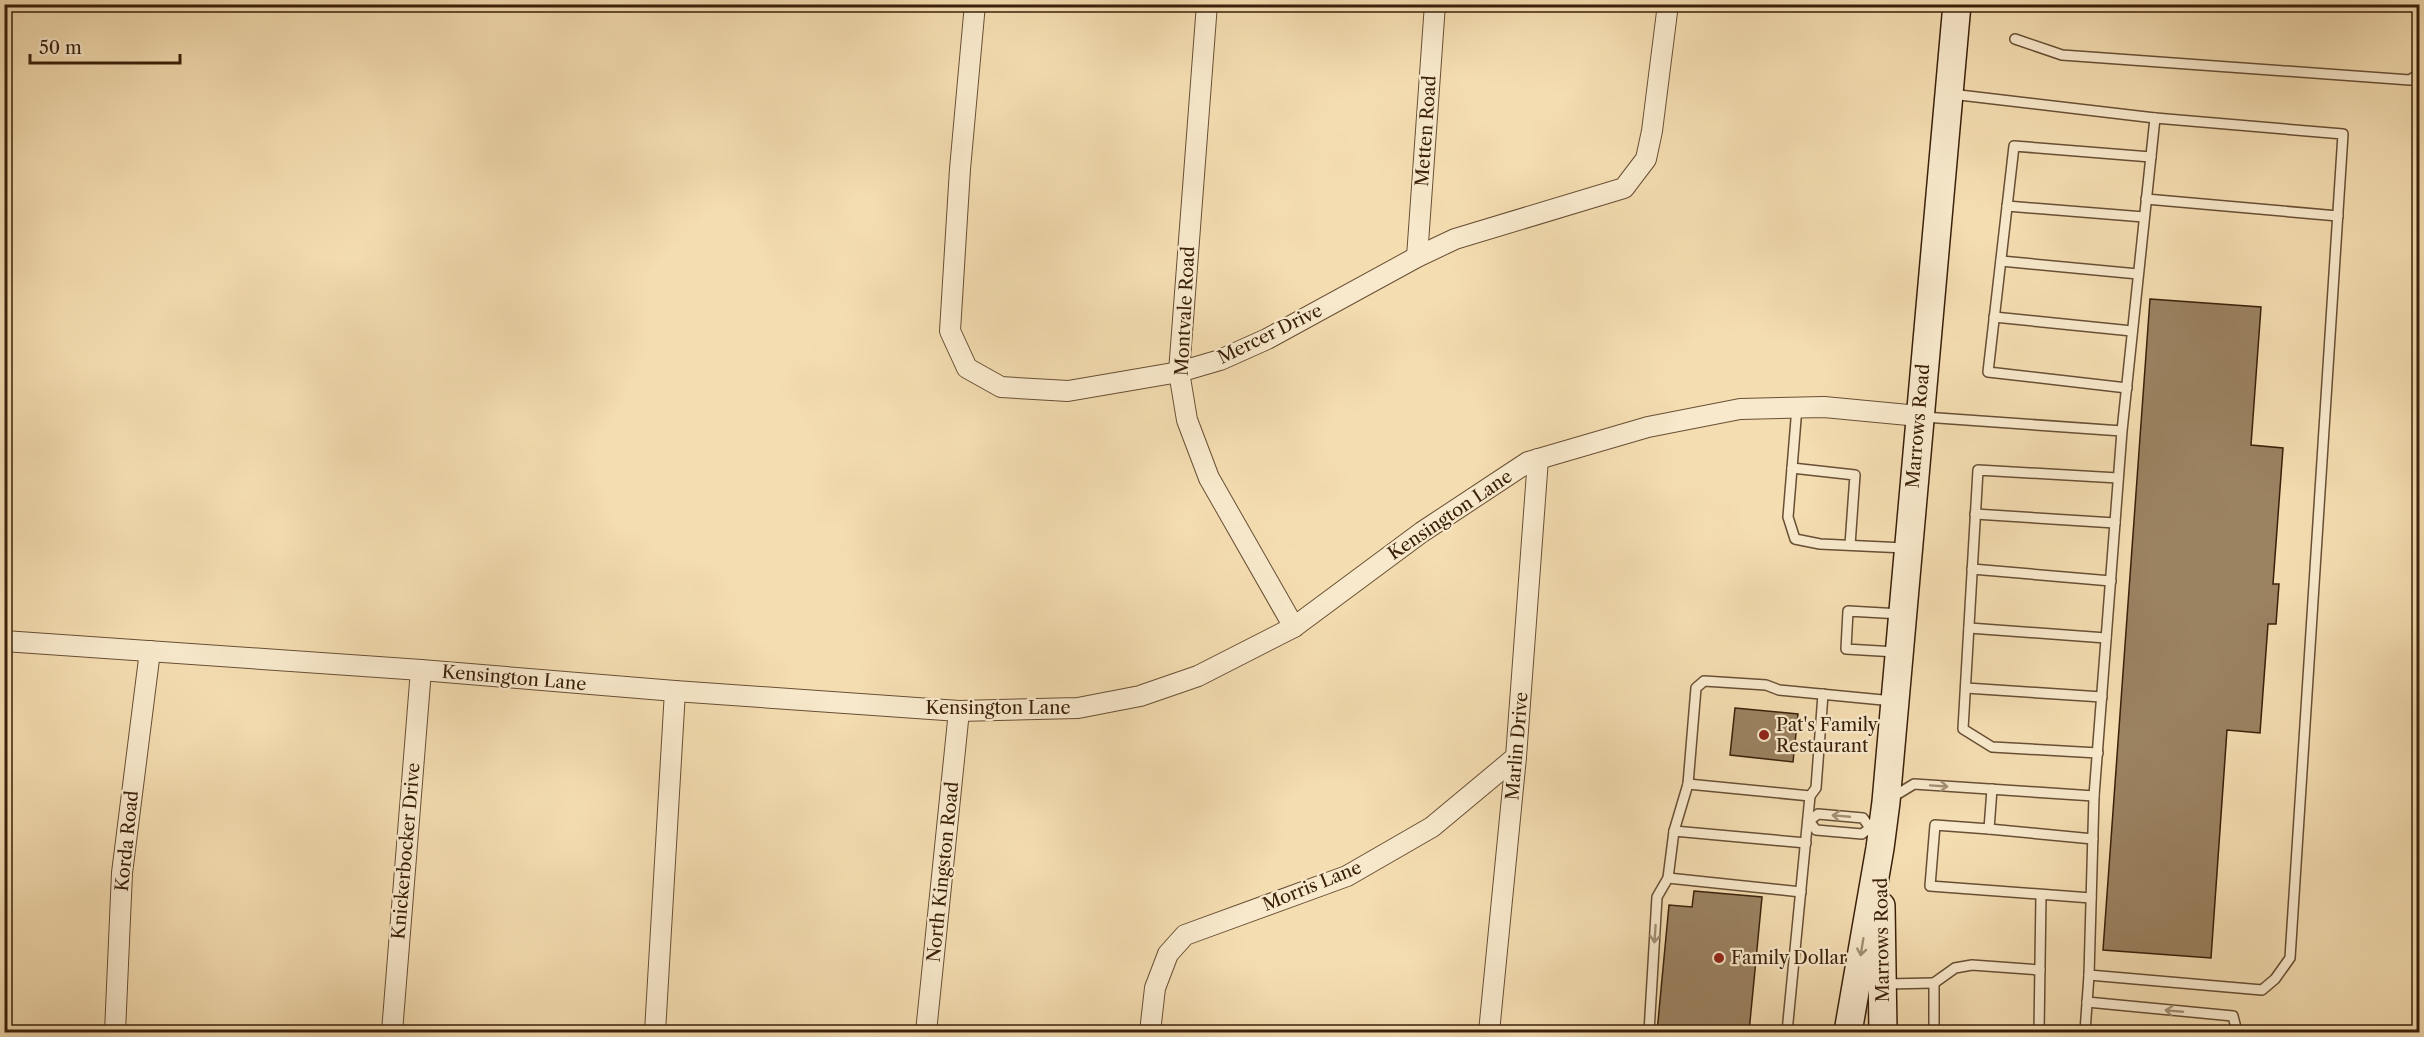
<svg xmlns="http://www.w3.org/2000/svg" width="2424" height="1037" font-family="'Libre Caslon Text',serif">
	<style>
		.building { fill: #9b8261; stroke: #3a200a; stroke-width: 1.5 }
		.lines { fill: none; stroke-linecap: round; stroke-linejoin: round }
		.lane-casing { stroke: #684f34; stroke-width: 12 }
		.street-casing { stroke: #684f34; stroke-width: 22 }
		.secondary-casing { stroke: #3a200a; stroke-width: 30 }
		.lane { stroke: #f8e9cc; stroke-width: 9 }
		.street { stroke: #f8e9cc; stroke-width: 20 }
		.secondary { stroke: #f8e9cc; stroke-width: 27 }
		.oneway { stroke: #a28f75 }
		.poi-dot { fill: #8f2418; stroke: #f8e9cc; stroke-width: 2 }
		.labels { text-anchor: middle; stroke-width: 4.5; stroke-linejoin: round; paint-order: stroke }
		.street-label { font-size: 18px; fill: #3a200a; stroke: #f8e9cc }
		.poi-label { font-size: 18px; fill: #3a200a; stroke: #f8e9cc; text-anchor: start }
	</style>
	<rect width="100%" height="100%" fill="#f4ddb1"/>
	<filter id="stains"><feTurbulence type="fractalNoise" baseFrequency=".00333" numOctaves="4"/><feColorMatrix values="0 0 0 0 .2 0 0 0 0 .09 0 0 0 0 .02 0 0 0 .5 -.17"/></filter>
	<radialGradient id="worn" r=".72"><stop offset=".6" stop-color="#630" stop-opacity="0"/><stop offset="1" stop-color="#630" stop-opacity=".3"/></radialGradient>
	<g class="building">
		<polygon points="2150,299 2261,307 2251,445 2283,448 2273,584 2279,584 2276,624 2268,624 2260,733 2227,730 2211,958 2103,950"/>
		<polygon points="1735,708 1798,714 1793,762 1730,755"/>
		<polygon points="1694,891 1762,897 1749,1032 1657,1032 1669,905 1692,907"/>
	</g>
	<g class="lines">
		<defs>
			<g id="lane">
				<polyline points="2015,39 2062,55 2410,80 2420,73"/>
				<polyline points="1951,94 2155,118"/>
				<polyline points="2146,199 2338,216"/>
				<polyline points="2007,206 2144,217"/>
				<polyline points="2001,261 2138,274"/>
				<polyline points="1994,317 2132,331"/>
				<polyline points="2127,388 1988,372 2014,146 2151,157"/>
				<polyline points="1797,407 1788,517 1795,539 1820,544 1905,548"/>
				<polyline points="1924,417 2122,431 2155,118 2343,134 2290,958 2275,979 2262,990 2089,975 2094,796 2122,431"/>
				<polyline points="1792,468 1855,475 1850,545"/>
				<polyline points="1975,514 2115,523"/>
				<polyline points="1972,569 2111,581"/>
				<polyline points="1969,628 2106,638"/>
				<polyline points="1896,652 1846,649 1848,611 1901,614"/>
				<polyline points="1966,688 2102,697"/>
				<polyline points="2098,753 1992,747 1963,729 1978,470 2118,478"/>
				<polyline points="1688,784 1696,688 1704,681 1766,685 1779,690 1893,701"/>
				<polyline points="1992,789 1989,829 1935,825 1930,886 2091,898"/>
				<polyline points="1891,798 1914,784 2094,796"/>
				<polyline points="1809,821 1816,830 1862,834 1870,828 1881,828"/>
				<polyline points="1809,821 1818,814 1863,818 1870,828"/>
				<polyline points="1989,829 2093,839"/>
				<polyline points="1674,831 1688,784 1810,796 1816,788 1823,694"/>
				<polyline points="1668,878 1801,892"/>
				<polyline points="1885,984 1934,983"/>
				<polyline points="2087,1002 2233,1016 2237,1032"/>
				<polyline points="1649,1032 1657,897 1668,878 1674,831 1806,843"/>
				<polyline points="1787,1032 1810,796"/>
				<polyline points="1934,1032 1934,983 1955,968 1972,965 2040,970"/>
				<polyline points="2039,1032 2041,895"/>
				<polyline points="2085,1032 2089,975"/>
			</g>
			<g id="street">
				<polyline points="975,4 960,169 950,331 967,368 1001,387 1068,391 1179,372 1220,360 1267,339 1417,257 1455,239 1624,188 1646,159 1652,131 1668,4"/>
				<polyline points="1207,4 1179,372 1187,420 1209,478 1294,627"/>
				<polyline points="1417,257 1435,4"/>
				<polyline points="4,641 421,670 675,691 959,711 1078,708 1140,696 1198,676 1294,627 1422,532 1528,462 1648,427 1740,409 1824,407 1919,416"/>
				<polyline points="115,1032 122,873 150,651"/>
				<polyline points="392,1032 421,670"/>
				<polyline points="655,1032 675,691"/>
				<polyline points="926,1032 959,711"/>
				<polyline points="1150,1032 1155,988 1168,954 1185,935 1347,876 1432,827 1516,757"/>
				<polyline points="1489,1032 1516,757 1538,459"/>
			</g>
			<g id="secondary">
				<polyline points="1881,906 1883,1032"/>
				<polyline points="1848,1032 1880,848 1886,802 1957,4"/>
			</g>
		</defs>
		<use href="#lane" class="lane-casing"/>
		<use href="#street" class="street-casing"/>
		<use href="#secondary" class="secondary-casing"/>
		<use href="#lane" class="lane"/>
		<use href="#street" class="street"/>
		<use href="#secondary" class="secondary"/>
	</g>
	<defs><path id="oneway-shaft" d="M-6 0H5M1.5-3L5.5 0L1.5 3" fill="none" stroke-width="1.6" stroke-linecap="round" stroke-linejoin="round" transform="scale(1.5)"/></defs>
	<g class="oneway">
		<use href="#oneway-shaft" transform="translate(1939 786) rotate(4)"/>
		<use href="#oneway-shaft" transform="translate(1841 816) rotate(-175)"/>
		<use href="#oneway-shaft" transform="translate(1655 934) rotate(94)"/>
		<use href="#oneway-shaft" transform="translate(1862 947) rotate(99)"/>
		<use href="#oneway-shaft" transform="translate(2174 1011) rotate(-175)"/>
	</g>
	<g class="poi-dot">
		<circle cx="1764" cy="735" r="6"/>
		<circle cx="1719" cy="958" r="6"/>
	</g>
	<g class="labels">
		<g class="street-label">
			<text transform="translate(1426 131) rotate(-86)" y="6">Metten Road</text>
			<text transform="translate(1185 311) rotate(-87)" y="6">Montvale Road</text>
			<text transform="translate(1270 334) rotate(-26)" y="6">Mercer Drive</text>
			<text transform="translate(1918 426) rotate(-85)" y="6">Marrows Road</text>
			<text transform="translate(1450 515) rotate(-34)" y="6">Kensington Lane</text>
			<text transform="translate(514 678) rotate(5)" y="6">Kensington Lane</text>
			<text x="998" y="714">Kensington Lane</text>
			<text transform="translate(1517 746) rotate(-85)" y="6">Marlin Drive</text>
			<text transform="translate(127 841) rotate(-84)" y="6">Korda Road</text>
			<text transform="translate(406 851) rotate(-85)" y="6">Knickerbocker Drive</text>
			<text transform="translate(943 872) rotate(-84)" y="6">North Kingston Road</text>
			<text transform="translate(1312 886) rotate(-22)" y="6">Morris Lane</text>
			<text transform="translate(1882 940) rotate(-91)" y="6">Marrows Road</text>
		</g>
		<g class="poi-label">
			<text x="1776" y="731">Pat's Family<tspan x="1776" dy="21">Restaurant</tspan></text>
			<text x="1731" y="964">Family Dollar</text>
		</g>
	</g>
	<rect width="2424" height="1037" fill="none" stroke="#f4ddb1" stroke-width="24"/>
	<rect x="6" y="6" width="2412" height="1025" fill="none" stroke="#3a200a" stroke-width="3"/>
	<rect x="12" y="12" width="2400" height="1013" fill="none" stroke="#3a200a" stroke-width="1.5"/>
	<path d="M30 54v9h150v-9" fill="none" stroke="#3a200a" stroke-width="3"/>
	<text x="39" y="54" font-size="18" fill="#3a200a" stroke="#f8e9cc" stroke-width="4.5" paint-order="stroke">50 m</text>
	<rect width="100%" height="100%" filter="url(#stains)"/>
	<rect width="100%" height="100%" fill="url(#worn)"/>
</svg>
